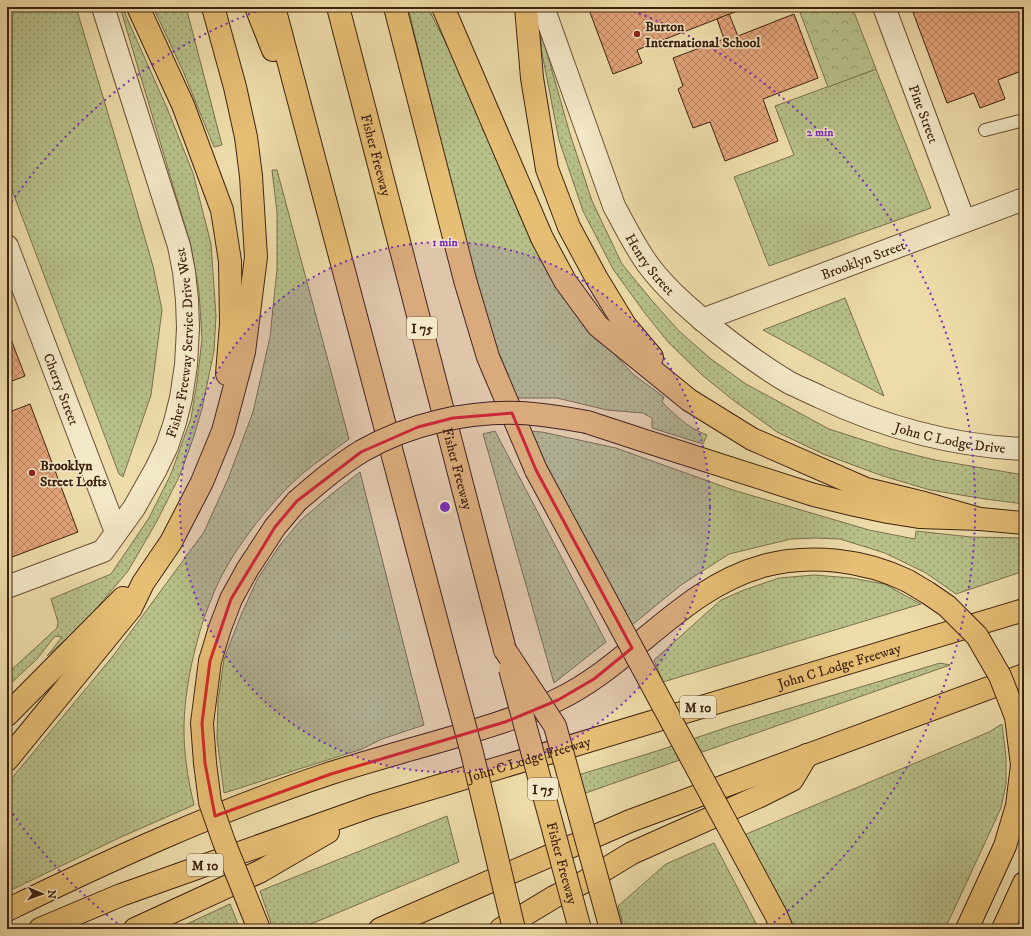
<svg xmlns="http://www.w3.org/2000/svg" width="1031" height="936" font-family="'IM FELL DW Pica',serif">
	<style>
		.grass { fill: url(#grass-dots); stroke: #7a714c }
		.park { fill: url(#park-crowns); stroke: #7a714c }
		.building { fill: url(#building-cross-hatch); stroke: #3e2210 }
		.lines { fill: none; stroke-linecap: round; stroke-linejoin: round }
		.service-casing { stroke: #6a5036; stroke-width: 14 }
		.minor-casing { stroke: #6a5036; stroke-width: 24 }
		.tertiary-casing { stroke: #6a5036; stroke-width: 24 }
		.motorway-casing { stroke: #3e2210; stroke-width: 24 }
		.service { stroke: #f3e8c7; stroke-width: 12 }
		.minor { stroke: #f3e8c7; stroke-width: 22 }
		.tertiary { stroke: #f3e8c7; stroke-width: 22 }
		.motorway { stroke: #e6be74; stroke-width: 22 }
		.motorway-bridge-casing { stroke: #3e2210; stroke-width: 24; stroke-linecap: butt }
		.motorway-bridge { stroke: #e6be74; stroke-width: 22 }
		.marked { fill: none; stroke: #d62828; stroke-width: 3; stroke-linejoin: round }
		.ring { fill: none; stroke: #7b2cbf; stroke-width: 2; stroke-dasharray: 2 4 }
		.poi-dot { fill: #8f2418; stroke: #f3e8c7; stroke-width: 1.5 }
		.labels { text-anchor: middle; stroke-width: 3; stroke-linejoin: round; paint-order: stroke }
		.shield { fill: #f3e8c7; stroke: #745d47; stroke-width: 1 }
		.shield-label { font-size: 13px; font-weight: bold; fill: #3e2210 }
		.poi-label { font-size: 14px; font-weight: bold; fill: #3e2210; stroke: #f3e8c7; text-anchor: start }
		.street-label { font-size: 14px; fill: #3e2210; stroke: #f3e8c7 }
		.centre { fill: #7b2cbf; stroke: #f3e8c7; stroke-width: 2 }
		.ring-label { font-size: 12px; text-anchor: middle; font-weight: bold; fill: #7b2cbf; stroke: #f3e8c7; stroke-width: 3; stroke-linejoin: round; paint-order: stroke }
	</style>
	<defs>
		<pattern id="grass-dots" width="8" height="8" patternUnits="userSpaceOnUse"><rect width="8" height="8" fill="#b7c089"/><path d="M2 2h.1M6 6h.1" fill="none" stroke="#969c6f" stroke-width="1.8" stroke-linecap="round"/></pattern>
		<pattern id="park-crowns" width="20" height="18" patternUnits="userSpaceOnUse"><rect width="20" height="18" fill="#b7c089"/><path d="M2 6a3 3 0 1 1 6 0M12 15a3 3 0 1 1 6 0" fill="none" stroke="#969c6f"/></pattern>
		<pattern id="building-cross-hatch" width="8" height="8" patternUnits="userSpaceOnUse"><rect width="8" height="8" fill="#e3a47a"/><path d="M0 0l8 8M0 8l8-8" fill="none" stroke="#b98563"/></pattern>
	</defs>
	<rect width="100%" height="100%" fill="#eddca9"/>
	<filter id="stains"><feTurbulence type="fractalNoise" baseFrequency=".005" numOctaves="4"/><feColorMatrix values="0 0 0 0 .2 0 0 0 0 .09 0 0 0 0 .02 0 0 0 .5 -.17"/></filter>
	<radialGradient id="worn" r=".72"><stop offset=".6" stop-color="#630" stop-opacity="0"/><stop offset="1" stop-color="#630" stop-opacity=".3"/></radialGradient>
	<g class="grass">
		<polygon points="7,7 76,7 133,197 153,266 162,310 151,395 123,477 119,474 7,177"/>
		<polygon points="120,7 122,7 167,108 193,173 211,244 216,316 214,351 202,409 194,436 180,475 157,521 128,571 84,623 47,656 62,637 55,636 37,659 7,687 7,674 57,628 58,622 51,599 111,574 149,518 171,474 191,418 197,382 202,339 199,291 191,246"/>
		<polygon points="153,7 186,7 222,145 214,147 183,71"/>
		<path d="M408,7H428L435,22L602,341L634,375L664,397L662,402C676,416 688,428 707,435L703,444L652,428V418L643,413L607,410L557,398H514L494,342L461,226Z"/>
		<polygon points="541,32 570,134 592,201 622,264 654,303 679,331 711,359 746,384 829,429 891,449 935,460 1024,475 1024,504 985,499 930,490 883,476 823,454 777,432 733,400 702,375 668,342 644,312 613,269 583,211 559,140 541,48"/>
		<polygon points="876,69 931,208 769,266 734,177 794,155 775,106"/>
		<path d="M272,170H277L349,439C334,450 318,461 303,473C269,503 226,557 211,600C202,621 196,644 191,667C187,688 184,708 184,730C184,755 188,780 194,805L121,837L7,892V784L113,656L204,532L228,479L253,412L270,337L277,269V212Z"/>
		<polygon points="845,298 884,396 763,330"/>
		<polygon points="495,431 606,642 554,683 483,434"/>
		<polygon points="527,431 542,432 616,448 733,490 869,530 915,539 916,531 971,537 1024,538 1024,571 956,594 926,573 885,553 840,539 815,538 791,539 729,554 681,585 632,625"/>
		<polygon points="360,472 424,725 382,739 362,749 224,793 217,738 218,701 224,659 241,615 258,578 280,545 301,520 334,492"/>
		<polygon points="814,575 852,578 884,584 921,604 663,682 654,660 721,600 744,590 779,578"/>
		<polygon points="940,663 950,665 580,795 575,776 657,751 731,726"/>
		<polygon points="1002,724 1006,757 1006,784 1001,808 945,929 794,929 769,879 744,835 989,732"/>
		<polygon points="447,816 459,862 299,929 273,929 260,891"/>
		<polygon points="714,843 759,929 624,929 618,906 666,864"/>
		<polygon points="230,904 240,929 176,929"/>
	</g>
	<polygon class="park" points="798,7 852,7 876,69 828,87"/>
	<g class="building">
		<polygon points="588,7 748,7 637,50 642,63 613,74"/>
		<polygon points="911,7 1024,7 1024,70 998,80 1005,99 980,108 974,93 947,103"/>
		<polygon points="729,14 738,36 794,14 818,78 763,99 778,141 725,161 710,122 693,128 678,89 683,86 673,58 724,39 717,19"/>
		<polygon points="7,329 25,376 7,383"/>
		<polygon points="30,404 78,532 7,559 7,413"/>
	</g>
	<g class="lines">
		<defs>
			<polyline id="service" points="985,130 1024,120"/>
			<g id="minor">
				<path id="s1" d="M884,7L964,221"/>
				<path id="s2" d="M7,246L116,532"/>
				<path id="s3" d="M702,320L1024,199"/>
				<path id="s4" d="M7,587L103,551L134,508L156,469L167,446L175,422L181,398L186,365L188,328L187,300L184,272L179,246L103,7"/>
			</g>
			<g id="tertiary">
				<path id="s5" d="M543,7L614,206C625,226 635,247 649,266C668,291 692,311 716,331C740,350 764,368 790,383C800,388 810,392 820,397C886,428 952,446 1024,449"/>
			</g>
			<g id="motorway">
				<polyline points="138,7 183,105 222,210 230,261 231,324 227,374"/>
				<polyline points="256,7 273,50"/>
				<polyline points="274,7 447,660"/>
				<path id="s6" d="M338,7L505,650"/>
				<polyline points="395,7 465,280 488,357 536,470"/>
				<polyline points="443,7 542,238 565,281 598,326 689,400 752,439 866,489 924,503 980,519"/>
				<polyline points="526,7 532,78 547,169 569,227 597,279 625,325 652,357"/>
				<polyline points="587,422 645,441 814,495 855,505 888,512 919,517 980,519 1024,523"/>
				<polyline points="7,715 123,598"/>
				<polyline points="7,760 131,608 143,583 171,542 202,482 223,431 244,352 256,257 251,176 246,137 235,87 213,7"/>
				<polyline points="205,763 202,723 210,661 220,628 231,599 247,570 275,527 297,501"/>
				<path d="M7,910C112,859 219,810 331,773C372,760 413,749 454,737C489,726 524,716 557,700C631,665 682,588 763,566C810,553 865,560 908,581"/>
				<path id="s7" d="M40,929L121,895L372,806L1024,610"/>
				<polyline points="135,929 261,871 328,832"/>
				<polyline points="380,929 630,821 1024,675"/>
				<polyline points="501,929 554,897 584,882 632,853 760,796 792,780 807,755"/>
				<polyline points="967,929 1005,846 1017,806 1022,765"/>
				<polyline points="1003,929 1024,883"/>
			</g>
		</defs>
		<use href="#service" class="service-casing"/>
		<use href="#minor" class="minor-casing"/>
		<use href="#tertiary" class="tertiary-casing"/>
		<use href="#motorway" class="motorway-casing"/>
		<use href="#service" class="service"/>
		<use href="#minor" class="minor"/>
		<use href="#tertiary" class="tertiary"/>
		<use href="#motorway" class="motorway"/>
		<defs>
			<g id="motorway-bridge">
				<polyline points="536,470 776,915 782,929"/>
				<path d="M297,501C318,483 339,465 362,451C409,424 467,411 520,413C543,414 565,418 587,422"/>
				<polyline points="908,581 928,593 947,606 977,636 1000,676 1016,717 1022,765"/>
				<polyline points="505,650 555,726 611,929"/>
				<polyline points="447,660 472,753 514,929"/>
				<path id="s8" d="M510,669L580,929"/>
				<polyline points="205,763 210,802 224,842 259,929"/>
			</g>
		</defs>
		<use href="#motorway-bridge" class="motorway-bridge-casing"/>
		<use href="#motorway-bridge" class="motorway-bridge"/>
	</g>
	<path class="marked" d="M512,413L536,470L632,648L594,679L558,700L505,722L331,774L215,816L205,763L202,723L210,661L231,599L275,527L297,501L361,452L418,427L453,418Z"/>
	<circle cx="445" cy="507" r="265" fill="#7b2cbf" fill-opacity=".12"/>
	<g class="ring">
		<circle cx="445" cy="507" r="265"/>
		<path d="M122 927A530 530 0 0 1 8 807M8 207A530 530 0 0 1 268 7M622 7A530 530 0 0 1 768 927"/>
	</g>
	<g class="poi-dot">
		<circle cx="637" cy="34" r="4"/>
		<circle cx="32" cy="473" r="4"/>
	</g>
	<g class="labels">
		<g class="shield">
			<rect x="407" y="317" width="30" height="22" rx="3"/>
			<rect x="680" y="696" width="36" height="22" rx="3"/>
			<rect x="528" y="778" width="30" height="22" rx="3"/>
			<rect x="187" y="854" width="36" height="22" rx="3"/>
		</g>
		<g class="shield-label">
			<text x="422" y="333">I 75</text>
			<text x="698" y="712">M 10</text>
			<text x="543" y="794">I 75</text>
			<text x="205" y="870">M 10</text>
		</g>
		<g class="poi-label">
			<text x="645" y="31">Burton<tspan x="645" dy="16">International School</tspan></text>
			<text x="40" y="470">Brooklyn<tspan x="40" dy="16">Street Lofts</tspan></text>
		</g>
		<g class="street-label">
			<text dy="5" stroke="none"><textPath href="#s1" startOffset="114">Pine Street</textPath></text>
			<text dy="5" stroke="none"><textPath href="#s6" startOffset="153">Fisher Freeway</textPath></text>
			<text dy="5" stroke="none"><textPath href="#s3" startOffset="172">Brooklyn Street</textPath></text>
			<text dy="5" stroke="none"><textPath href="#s5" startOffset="280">Henry Street</textPath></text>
			<text dy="5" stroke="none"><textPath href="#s4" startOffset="331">Fisher Freeway Service Drive West</textPath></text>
			<text dy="5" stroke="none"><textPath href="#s2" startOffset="153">Cherry Street</textPath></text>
			<text dy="5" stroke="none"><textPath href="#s5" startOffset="635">John C Lodge Drive</textPath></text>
			<text dy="5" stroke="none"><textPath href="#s6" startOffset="477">Fisher Freeway</textPath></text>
			<text dy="5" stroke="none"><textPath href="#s7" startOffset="842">John C Lodge Freeway</textPath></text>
			<text dy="5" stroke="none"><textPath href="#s7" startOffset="518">John C Lodge Freeway</textPath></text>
			<text dy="5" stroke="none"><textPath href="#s8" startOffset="201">Fisher Freeway</textPath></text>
		</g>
	</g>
	<circle cx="445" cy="507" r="6" class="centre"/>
	<g class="ring-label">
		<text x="820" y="136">2 min</text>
		<text x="445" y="246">1 min</text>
	</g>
	<rect width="1031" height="936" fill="none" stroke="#eddca9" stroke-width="24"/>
	<rect x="8" y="8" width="1015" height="920" fill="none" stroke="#3e2210" stroke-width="2"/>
	<rect x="12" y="12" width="1007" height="912" fill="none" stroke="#3e2210"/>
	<g transform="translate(42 894) rotate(92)" stroke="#f3e8c7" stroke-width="3" paint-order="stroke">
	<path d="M0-3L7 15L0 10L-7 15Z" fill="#3e2210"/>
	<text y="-6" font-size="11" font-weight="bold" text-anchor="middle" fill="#3e2210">N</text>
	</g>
	<rect width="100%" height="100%" filter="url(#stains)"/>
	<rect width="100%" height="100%" fill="url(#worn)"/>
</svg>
